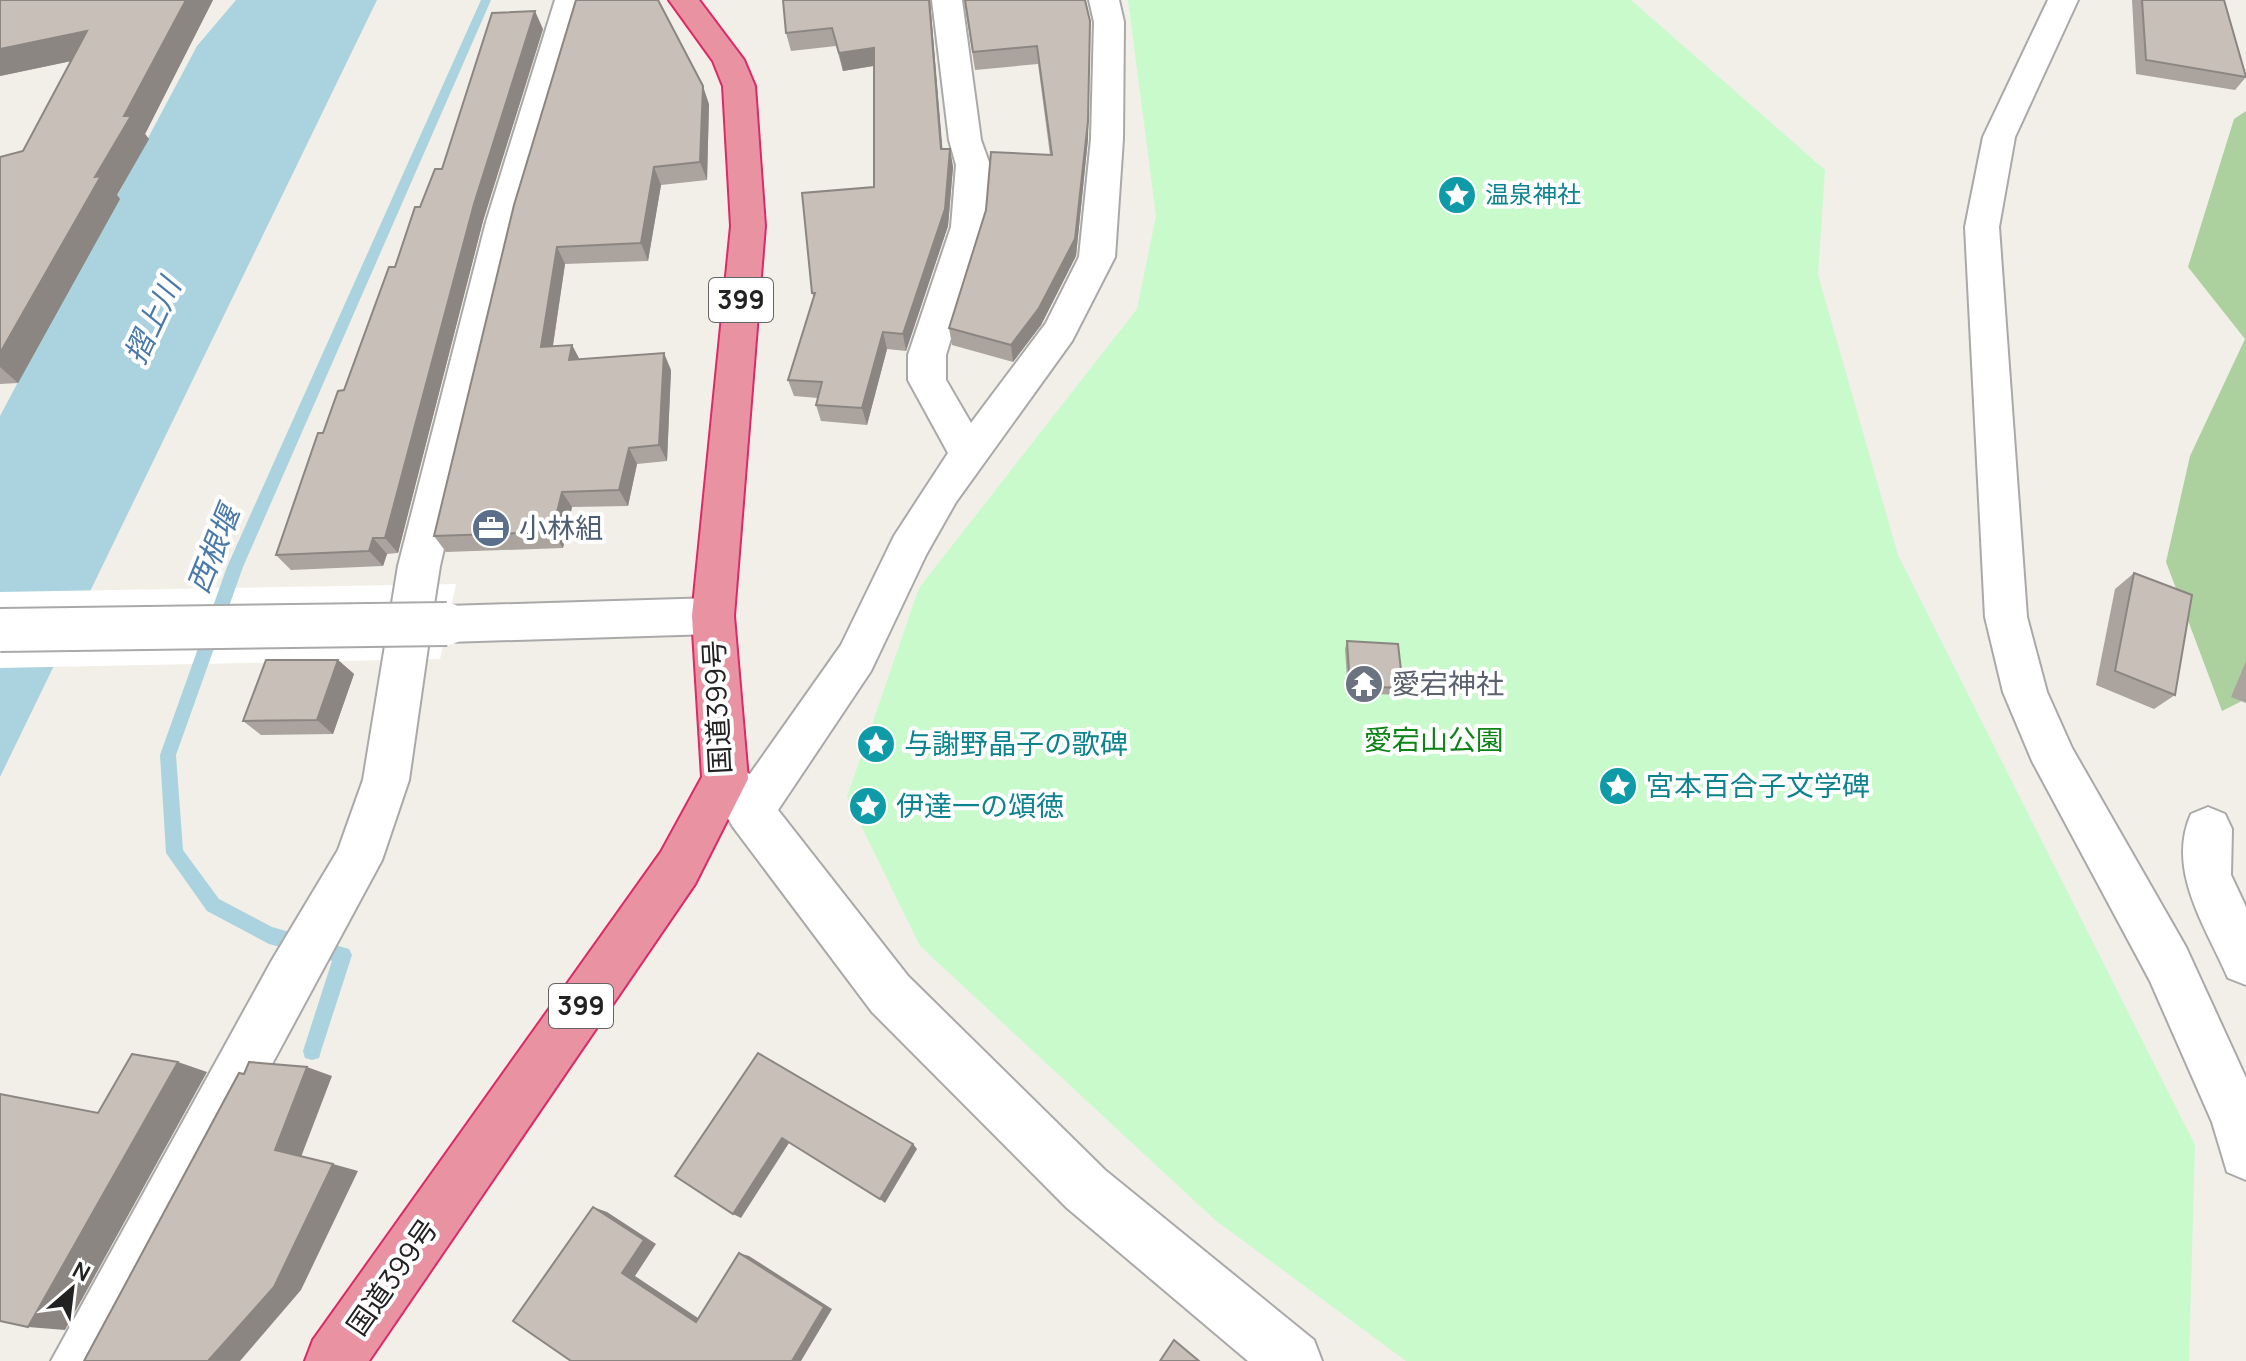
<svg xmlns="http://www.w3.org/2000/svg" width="2246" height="1361" font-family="Manrope,'Noto Sans JP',sans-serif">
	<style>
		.forest { fill: #add19e }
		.park { fill: #c8facc }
		.water { fill: #aad3df }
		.pier { fill: #fff }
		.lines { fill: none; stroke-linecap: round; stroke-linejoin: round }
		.stream { fill: #aad3df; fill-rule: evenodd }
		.minor-casing { stroke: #a9a9a9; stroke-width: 4 }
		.highway-casing { stroke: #dc2a67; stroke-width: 4 }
		.minor { fill: #fff; fill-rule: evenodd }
		.highway { fill: #e892a2; fill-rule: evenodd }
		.minor-bridge-casing { stroke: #a9a9a9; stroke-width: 46; stroke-linecap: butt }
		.minor-bridge { stroke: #fff; stroke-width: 42 }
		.wall { fill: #aba49e }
		.shaded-wall { fill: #8b8681 }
		.building { fill: #c7bfb8; stroke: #8b8681; stroke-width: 2 }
		.labels { text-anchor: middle; stroke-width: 8; stroke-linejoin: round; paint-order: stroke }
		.far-culture-label { font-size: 24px; fill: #0d838f; stroke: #fff; text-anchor: start }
		.shield { fill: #fff; stroke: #646464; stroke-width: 2 }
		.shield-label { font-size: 26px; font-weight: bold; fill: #222 }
		.service-label { font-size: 28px; fill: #4e5e75; stroke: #fff; text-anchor: start }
		.worship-label { font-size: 28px; fill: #5b616d; stroke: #fff; text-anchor: start }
		.street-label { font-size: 28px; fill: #222; stroke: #fff }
		.park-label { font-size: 28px; fill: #0c8416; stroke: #fff }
		.culture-label { font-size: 28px; fill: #0d838f; stroke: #fff; text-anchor: start }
		.water-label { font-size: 30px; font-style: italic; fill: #4a7aab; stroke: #fff }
	</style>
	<rect width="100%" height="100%" fill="#f2efe9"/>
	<polygon class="forest" points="2246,111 2246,699 2222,711 2166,562 2190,456 2245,339 2188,267 2234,119"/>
	<polygon class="park" points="1128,0 1631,0 1825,170 1818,275 1898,555 2195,1145 2189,1361 1406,1361 1215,1220 920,946 847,797 919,588 1137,309 1156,216"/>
	<polygon class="water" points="236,0 377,0 0,777 0,416 197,46"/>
	<polygon class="pier" points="456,584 440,659 0,668 0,592"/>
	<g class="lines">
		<polygon class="stream" points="481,0 491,0 243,567 176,755 183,850 219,899 272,927 349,949 352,955 321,1051 319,1058 312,1060 305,1058 303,1051 332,961 269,944 207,911 166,853 160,755 227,567"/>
		<defs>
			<g id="minor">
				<polygon points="555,0 585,0 520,222 440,566 433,611 447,606 713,598 728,603 734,616 728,629 713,634 447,642 430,633 409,780 382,860 112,1361 51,1361 272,960 338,850 363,780 398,566 486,222"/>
				<polygon points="932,0 962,0 981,140 990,165 985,227 946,355 946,380 971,423 1046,323 1079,257 1091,139 1094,22 1089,0 1119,0 1124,22 1123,139 1115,257 1072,341 956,502 926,555 871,671 778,810 908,976 1105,1170 1314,1340 1322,1361 1248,1361 1067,1208 872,1012 733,827 709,787 716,772 732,766 750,774 841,645 894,536 948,453 908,380 908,355 951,227 956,165 949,140"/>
				<polygon points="2048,0 2078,0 2015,137 1999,227 2027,617 2047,692 2072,748 2186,947 2246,1078 2246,1180 2227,1172 2212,1122 2150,981 2032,761 2003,692 1985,617 1965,227 1983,137"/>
				<path d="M2208,807L2225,814L2232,829L2231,875L2246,907V985L2228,978C2206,927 2166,870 2191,814Z"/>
			</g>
			<polygon id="highway" points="669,0 699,0 744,60 755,86 765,226 734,616 748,779 695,884 369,1361 305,1361 313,1340 661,852 702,777 692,616 731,226 723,86 713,61"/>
		</defs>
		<use href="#minor" class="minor-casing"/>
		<use href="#highway" class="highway-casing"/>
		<use href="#minor" class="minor"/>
		<use href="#highway" class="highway"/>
		<defs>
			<polyline id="minor-bridge" points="0,630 447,624"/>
		</defs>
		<use href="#minor-bridge" class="minor-bridge-casing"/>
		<use href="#minor-bridge" class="minor-bridge"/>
	</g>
	<g class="wall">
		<polygon points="0,0 213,0 145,134 149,139 117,195 120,199 18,383 0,384 0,157 23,151 71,61 0,76"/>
		<polygon points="930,0 942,149 950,149 953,167 948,226 906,351 887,349 867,425 821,421 816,405 818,398 794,396 788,380 814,298 812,293 874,187 874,66 843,71 836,46 791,51 786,33"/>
		<polygon points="964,0 1090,21 1088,139 1076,256 1041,325 1013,362 952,345 949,328 1050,155 1038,64 975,70"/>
		<polygon points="2132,0 2224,0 2246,77 2235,90 2136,74"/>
		<polygon points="543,29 483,221 398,553 387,554 383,566 291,570 276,555 323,433 344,390 420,207"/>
		<polygon points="709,104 707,180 661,185 648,261 565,264 553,346 572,345 579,359 671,370 667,461 637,464 628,506 572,507 563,548 446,552 434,536 514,205"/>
		<polygon points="2134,573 2175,695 2154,709 2096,685 2115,589"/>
		<polygon points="1347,641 1403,688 1400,695 1348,693 1345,649"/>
		<polygon points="338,660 354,674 333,734 261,735 243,721"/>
		<polygon points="2246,661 2246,703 2231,697"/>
	</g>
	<g class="shaded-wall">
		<polygon points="186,0 213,0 145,134 149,139 117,195 120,199 18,383 0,367 0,353 95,177 124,116"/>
		<polygon points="929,0 930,0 944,167 941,149"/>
		<polygon points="535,11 543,29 483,221 398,553 385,538 474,204"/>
		<polygon points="1090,21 1088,139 1076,256 1041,325 1013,362 1011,345"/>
		<polygon points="87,31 105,54 0,76 0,49"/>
		<polygon points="874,48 878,65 843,71 839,53"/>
		<polygon points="703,86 709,104 707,180 700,162"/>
		<polygon points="950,149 953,167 948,226 906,351 903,334"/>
		<polygon points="654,167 661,185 648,261 641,243"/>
		<polygon points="557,247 565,264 550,364 541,347"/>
		<polygon points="883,332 887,349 867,425 862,408"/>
		<polygon points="572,345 581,362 569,360"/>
		<polygon points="664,353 671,370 667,461 659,445"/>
		<polygon points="629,448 637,464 628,506 619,490"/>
		<polygon points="562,492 572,507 563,548 552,532"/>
		<polygon points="373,538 387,554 383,566 369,551"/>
		<polygon points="338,660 354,674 333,734 317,720"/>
		<polygon points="178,1062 207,1072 65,1330 28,1327"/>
		<polygon points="307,1067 332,1076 301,1157 275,1150"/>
		<polygon points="782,1138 789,1143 741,1218 733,1214"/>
		<polygon points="913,1144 917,1149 885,1203 880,1199"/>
		<polygon points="333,1164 358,1171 301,1290 240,1361 208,1361"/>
		<polygon points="593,1207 607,1212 656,1244 635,1276 707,1324 696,1322 622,1273"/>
		<polygon points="739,1253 749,1256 832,1309 801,1361 792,1361"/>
	</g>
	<g class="building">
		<polygon points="0,0 186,0 124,116 131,116 95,177 101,176 0,353 0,157 23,151 87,31 0,49"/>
		<polygon points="576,0 658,0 703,86 700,162 654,167 641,243 557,247 541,347 572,345 569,360 664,353 659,445 629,448 619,490 562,492 552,532 434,536 514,205"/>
		<polygon points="783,0 929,0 941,149 950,149 945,209 903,334 883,332 862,408 816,405 822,382 788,380 815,293 812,293 802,193 874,187 874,48 839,53 832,28 786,33"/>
		<polygon points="965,0 1085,0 1090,21 1088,121 1075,239 1039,308 1011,345 949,328 986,210 991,152 1052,155 1037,46 973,52"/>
		<polygon points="2142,0 2224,0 2246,77 2146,60"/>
		<polygon points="535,11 474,204 385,538 373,538 369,551 276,555 318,433 323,433 338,391 344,390 389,267 395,267 415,207 420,207 435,169 442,169 492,13"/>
		<polygon points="2134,573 2192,595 2175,695 2115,671"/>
		<polygon points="1347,641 1398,644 1403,688 1350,686"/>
		<polygon points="266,660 338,660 317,720 243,721"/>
		<polygon points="758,1053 913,1144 880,1199 782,1138 733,1214 675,1176"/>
		<polygon points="132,1054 178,1062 28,1327 0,1321 0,1094 98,1113"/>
		<polygon points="249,1062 307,1067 275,1150 333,1164 274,1287 208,1361 84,1361 239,1073 244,1074"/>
		<polygon points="593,1207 644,1240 622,1273 696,1322 739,1253 824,1307 792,1361 571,1361 513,1321"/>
		<polygon points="1174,1340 1199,1361 1160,1361"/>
	</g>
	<defs>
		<symbol id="sight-disc" viewBox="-11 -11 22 22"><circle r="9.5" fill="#0f9aa8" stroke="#fff"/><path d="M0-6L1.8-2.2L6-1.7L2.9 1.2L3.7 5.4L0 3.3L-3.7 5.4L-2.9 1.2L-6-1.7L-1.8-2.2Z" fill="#fff"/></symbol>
		<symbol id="office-disc" viewBox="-11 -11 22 22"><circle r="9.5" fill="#5c6f8a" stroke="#fff"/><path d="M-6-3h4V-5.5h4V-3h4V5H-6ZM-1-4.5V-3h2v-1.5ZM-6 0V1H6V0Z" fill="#fff"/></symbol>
		<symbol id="temple-disc" viewBox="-11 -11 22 22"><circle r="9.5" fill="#6b7280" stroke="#fff"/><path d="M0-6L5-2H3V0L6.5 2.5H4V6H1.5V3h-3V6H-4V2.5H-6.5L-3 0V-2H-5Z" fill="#fff"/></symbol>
	</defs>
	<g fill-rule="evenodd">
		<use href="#sight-disc" x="1435" y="173" width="44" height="44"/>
		<use href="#office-disc" x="469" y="506" width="44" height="44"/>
		<use href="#temple-disc" x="1342" y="662" width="44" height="44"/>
		<use href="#sight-disc" x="854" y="722" width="44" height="44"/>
		<use href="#sight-disc" x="1596" y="764" width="44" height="44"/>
		<use href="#sight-disc" x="846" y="784" width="44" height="44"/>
	</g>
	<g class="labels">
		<g class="far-culture-label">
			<text x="1485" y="203">温泉神社</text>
		</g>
		<g class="shield">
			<rect x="709" y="278" width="64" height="44" rx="6"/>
			<rect x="549" y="984" width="64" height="44" rx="6"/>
		</g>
		<g class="shield-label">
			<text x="741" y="309">399</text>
			<text x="581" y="1015">399</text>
		</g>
		<g class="service-label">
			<text x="519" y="538">小林組</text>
		</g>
		<g class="worship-label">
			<text x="1392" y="694">愛宕神社</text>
		</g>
		<g class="street-label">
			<text transform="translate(717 707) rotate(-93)" y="10">国道399号</text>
			<text transform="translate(392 1277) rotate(-55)" y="10">国道399号</text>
		</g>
		<g class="park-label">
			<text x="1434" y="750">愛宕山公園</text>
		</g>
		<g class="culture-label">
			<text x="904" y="754">与謝野晶子の歌碑</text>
			<text x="1646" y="796">宮本百合子文学碑</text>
			<text x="896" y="816">伊達一の頌徳</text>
		</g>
		<g class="water-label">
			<text transform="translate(153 321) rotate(-65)" y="10">摺上川</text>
			<text transform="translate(214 550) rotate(-68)" y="10">西根堰</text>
		</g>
	</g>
	<g transform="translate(72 1289) rotate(28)" stroke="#ffffff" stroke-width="6" paint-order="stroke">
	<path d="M0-6L14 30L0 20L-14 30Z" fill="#222222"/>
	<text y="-12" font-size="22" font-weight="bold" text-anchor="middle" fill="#222222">N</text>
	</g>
</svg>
